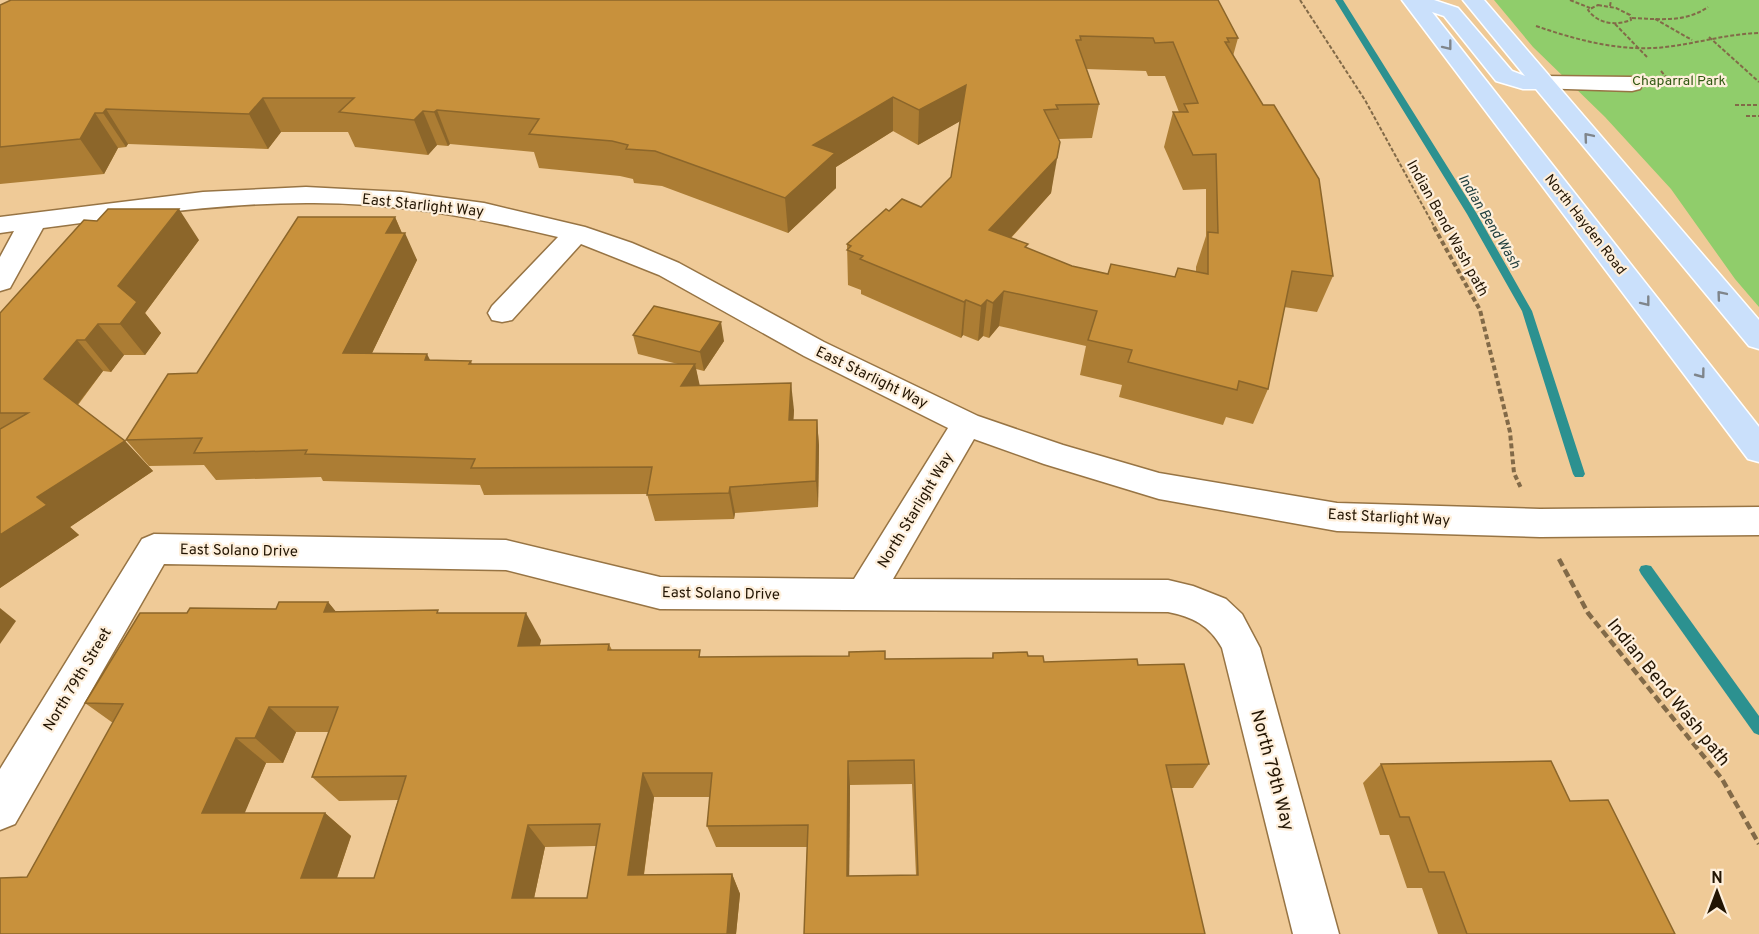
<svg xmlns="http://www.w3.org/2000/svg" width="1759" height="934" font-family="Overpass,sans-serif">
	<style>
		.green { fill: #90cd6b }
		.lines { fill: none; stroke-linecap: round; stroke-linejoin: round }
		.stream { fill: #2c9190; fill-rule: evenodd }
		.minor-casing { stroke: #977444; stroke-width: 3 }
		.major-casing { stroke: #fff; stroke-width: 3 }
		.path-far2 { stroke: #826a48; stroke-width: 2; stroke-dasharray: 4 2; stroke-linecap: butt }
		.path-far1 { stroke: #826a48; stroke-width: 4; stroke-dasharray: 5 3; stroke-linecap: butt }
		.path { stroke: #826a48; stroke-width: 4.5; stroke-dasharray: 8 4; stroke-linecap: butt }
		.minor { fill: #fff; fill-rule: evenodd }
		.major { fill: #cae0fb; fill-rule: evenodd }
		.wall { fill: #ac7d34; fill-rule: evenodd }
		.shaded-wall { fill: #8c662a }
		.building { fill: #c8913c; stroke: #8c662a; stroke-width: 1.5; fill-rule: evenodd }
		.oneway { stroke: #7f858b }
		.labels { text-anchor: middle; stroke-width: 4.5; stroke-linejoin: round; paint-order: stroke }
		.far-park-label { font-size: 14px; fill: #325a14; stroke: #feefdb }
		.far-water-label { font-size: 14px; font-style: italic; fill: #213f3e; stroke: #feefdb }
		.far-street-label { font-size: 14px; fill: #231503; stroke: #feefdb }
		.street-label { font-size: 15px; fill: #231503; stroke: #feefdb }
		.near-street-label { font-size: 18px; fill: #231503; stroke: #feefdb }
	</style>
	<rect width="100%" height="100%" fill="#efca97"/>
	<polygon class="green" points="1494,0 1759,0 1759,307 1735,279 1671,189 1605,117 1533,47"/>
	<g class="lines">
		<g class="stream">
			<polygon points="1335,0 1343,0 1477,214 1532,311 1585,474 1583,477 1575,477 1573,474 1522,311 1467,214"/>
			<polygon points="1646,565 1651,566 1759,716 1759,735 1754,733 1641,574 1639,570 1641,566"/>
		</g>
		<defs>
			<g id="minor">
				<polygon points="1542,76 1632,77 1640,79 1643,84 1640,89 1632,91 1534,88 1531,83 1534,78"/>
				<path d="M306,187L402,192L484,203L585,227L632,243L679,263L824,342L978,416L1063,445L1159,473L1337,503L1540,509L1759,507V535L1540,537L1337,531L1159,499L1044,464L974,439L893,579L1168,580L1193,586L1226,599L1242,614L1260,648L1339,934H1293L1222,648C1209,625 1193,617 1168,612L660,609L506,570L164,564L15,824L0,830V769L142,539L154,534L506,540L660,577L854,579L948,428L804,356L659,275L581,244L512,320L502,322L492,320L488,313L492,306L558,237C475,217 391,202 306,203C217,203 130,217 43,228L10,288L0,291V257L14,231L0,233V217L203,192Z"/>
			</g>
			<polygon id="major" points="1402,0 1434,0 1458,8 1512,71 1525,76 1463,0 1484,0 1759,320 1759,349 1749,346 1536,89 1523,89 1496,81 1444,16 1432,12 1759,427 1759,462 1748,459"/>
		</defs>
		<use href="#minor" class="minor-casing"/>
		<use href="#major" class="major-casing"/>
		<g class="path-far2">
			<polyline points="1300,0 1365,100 1435,228"/>
			<polyline points="1570,0 1590,8"/>
			<path d="M1598,5L1616,8L1630,15L1631,20C1616,26 1598,24 1588,10Z"/>
			<polyline points="1610,6 1611,0"/>
			<path d="M1632,18C1658,19 1685,23 1708,7"/>
			<polyline points="1655,19 1692,40"/>
			<polyline points="1615,24 1647,57"/>
			<path d="M1536,26C1574,39 1613,50 1654,48C1689,46 1723,34 1759,33"/>
			<polyline points="1709,37 1759,82"/>
			<polyline points="1661,71 1672,84"/>
			<polyline points="1735,105 1759,105"/>
			<polyline points="1746,116 1759,116"/>
		</g>
		<polyline class="path-far1" points="1434,227 1480,310 1510,432 1514,473 1521,488"/>
		<polyline class="path" points="1559,559 1588,613 1722,779 1759,844"/>
		<use href="#minor" class="minor"/>
		<use href="#major" class="major"/>
	</g>
	<g class="wall">
		<path d="M0,5L1238,38L1233,56L1333,276L1317,312L1284,307L1268,389L1253,424L1226,417L1223,425L1119,397L1122,385L1080,375L1086,346L999,326L989,338L983,336L978,341L963,335L961,338L861,294V290L848,285L847,244L889,211L921,207L951,177L960,121L918,145L893,131L836,167V188L788,233L662,186L634,183L633,179L620,176L539,168L534,152L450,144L448,146L437,145L428,155L355,147L348,132H281L268,149L128,144L126,147L118,148L104,174L0,184ZM1086,69L1146,71L1148,76H1165L1179,112H1173L1164,147L1183,190L1206,189V236L1196,267V272L1175,277L1108,274L1072,266L1027,248L1011,238L1051,193L1058,139L1092,138L1099,104Z"/>
		<polygon points="395,217 402,233 417,260 372,353 430,360 471,361 472,364 678,364 638,354 633,335 724,341 704,371 696,369 699,385 794,410 793,420 817,420 819,446 818,507 735,513 734,519 655,521 647,494 484,495 480,485 323,481 321,477 216,480 204,465 149,466 126,440 197,373"/>
		<polygon points="199,240 145,313 161,333 145,355 124,355 111,372 103,371 78,405 125,441 153,471 70,527 79,535 0,588 0,313"/>
		<path d="M328,602L336,612L440,613L541,640L540,645L609,644L612,650L702,657L885,659L992,658L993,653L1028,656L1044,662L1138,665L1209,764L1193,788H1171L804,934L807,847H716L707,826L710,797H654L644,875L732,874L740,894L736,934L27,877L113,723L85,703L187,613L276,609ZM296,732H329L312,777L339,801L398,800L374,878H337L351,836L325,813H244L266,763H283ZM912,784L916,875L849,876L850,785ZM596,846L587,898H534L545,847Z"/>
		<polygon points="1381,764 1570,801 1675,934 1438,934 1422,888 1407,888 1389,835 1380,835 1363,783"/>
	</g>
	<g class="shaded-wall">
		<polygon points="966,85 964,119 918,145 919,110"/>
		<polygon points="893,97 893,131 836,167 836,188 788,233 785,198 813,145"/>
		<polygon points="263,98 281,132 268,149 249,114"/>
		<polygon points="106,109 128,144 126,147 103,113"/>
		<polygon points="437,110 450,144 448,146 434,112"/>
		<polygon points="423,111 437,145 428,155 414,120"/>
		<polygon points="95,113 118,148 104,174 80,139"/>
		<polygon points="1060,142 1051,193 986,265 989,230"/>
		<polygon points="179,209 199,240 145,313 161,333 145,355 120,324 118,286"/>
		<polygon points="395,217 403,236 405,233 417,260 359,380 343,353 386,233"/>
		<polygon points="1004,291 999,326 989,338 993,303"/>
		<polygon points="966,300 963,335 961,338 964,302"/>
		<polygon points="987,300 983,336 978,341 981,306"/>
		<polygon points="721,322 724,341 704,371 700,352"/>
		<polygon points="98,324 124,355 111,372 85,340"/>
		<polygon points="77,340 103,371 73,410 44,379"/>
		<polygon points="427,354 441,381 425,360"/>
		<polygon points="695,364 701,391 681,386"/>
		<polygon points="791,383 794,410 792,447 789,420"/>
		<polygon points="817,420 819,446 818,507 816,481"/>
		<polygon points="125,441 153,471 70,527 79,535 0,588 0,535 37,497"/>
		<polygon points="730,487 735,513 734,519 729,493"/>
		<polygon points="328,602 351,630 324,612"/>
		<polygon points="0,608 16,621 0,644"/>
		<polygon points="526,613 541,640 533,673 518,646"/>
		<polygon points="269,707 296,732 283,763 255,738"/>
		<polygon points="236,738 266,763 235,836 202,813"/>
		<polygon points="848,761 850,785 849,896 847,876"/>
		<polygon points="643,773 654,797 641,895 628,875"/>
		<polygon points="325,813 351,836 330,898 301,878"/>
		<polygon points="528,825 545,847 530,917 512,898"/>
		<polygon points="732,874 740,894 736,934 727,934"/>
	</g>
	<g class="building">
		<path d="M11,0H1218L1238,38H1227L1229,42H1225L1263,105H1274L1319,179L1333,276L1292,271L1268,389L1239,381L1237,390L1128,362L1132,350L1088,340L1097,311L1004,291L993,303L987,300L981,306L966,300L964,302L860,259L863,256L847,250L851,246L847,244L886,209L889,211L902,199L921,207L951,177L966,85L919,110L893,97L813,145L835,153L785,198L655,151L626,149L628,145L612,141L529,134L539,119L437,110L434,112L423,111L414,120L339,112L354,98H263L249,114L106,109L103,113H95L80,139L0,147V5ZM1080,36L1153,38L1155,43L1173,42L1198,103L1184,104L1188,112H1173L1193,155L1216,154L1218,233L1208,232V274L1178,268L1175,277L1111,264L1108,274L1072,266L1025,247L1028,244L989,230L1057,158L1060,142L1044,110L1058,109L1056,105L1099,104L1076,40H1081Z"/>
		<polygon points="108,209 179,209 118,286 137,302 120,324 98,324 85,340 77,340 44,379 125,441 37,497 47,505 0,535 0,429 28,413 0,413 0,313 84,220 97,221"/>
		<polygon points="298,217 395,217 386,233 405,233 343,353 427,354 425,360 471,361 469,364 695,364 681,386 791,383 789,420 817,420 816,481 730,487 729,493 647,495 652,467 471,468 475,459 305,454 307,450 194,453 202,438 126,440 168,374 197,373"/>
		<polygon points="654,306 721,322 700,352 633,335"/>
		<path d="M279,602H328L324,612L438,610L437,613H526L518,646L609,644L608,650H700L699,657L849,656V652L885,651V659L993,658V653L1027,652L1028,656H1043L1044,662L1137,659L1138,665L1184,664L1209,764L1166,765L1205,934H804L808,825L707,826L712,773H643L628,875L732,874L727,934H0V878L27,877L123,704L85,703L140,613H187L190,608L276,609ZM269,707H338L312,777L406,776L374,878H301L325,813H202L236,738H255ZM914,760L918,875L847,876L848,761ZM600,824L587,898H512L528,825Z"/>
		<polygon points="1551,761 1570,801 1608,800 1675,934 1467,934 1444,872 1429,872 1409,817 1400,817 1381,764"/>
	</g>
	<defs><path id="oneway-chevron" d="M-2-3.5L2.5 0L-2 3.5" fill="none" stroke-width="1.6" stroke-linecap="round" stroke-linejoin="round" transform="scale(1.5)"/></defs>
	<g class="oneway">
		<use href="#oneway-chevron" transform="translate(1448 46) rotate(52)"/>
		<use href="#oneway-chevron" transform="translate(1588 137) rotate(-130)"/>
		<use href="#oneway-chevron" transform="translate(1721 295) rotate(-130)"/>
		<use href="#oneway-chevron" transform="translate(1646 302) rotate(52)"/>
		<use href="#oneway-chevron" transform="translate(1701 374) rotate(53)"/>
	</g>
	<g class="labels">
		<g class="far-park-label">
			<text x="1679" y="85">Chaparral Park</text>
		</g>
		<g class="far-water-label">
			<text transform="translate(1490 221) rotate(59)" y="5">Indian Bend Wash</text>
		</g>
		<g class="far-street-label">
			<text transform="translate(1586 224) rotate(52)" y="5">North Hayden Road</text>
		</g>
		<g class="street-label">
			<text transform="translate(423 205) rotate(6)" y="5">East Starlight Way</text>
			<text transform="translate(1448 228) rotate(61)" y="5">Indian Bend Wash path</text>
			<text transform="translate(872 377) rotate(26)" y="5">East Starlight Way</text>
			<text transform="translate(915 510) rotate(-59)" y="5">North Starlight Way</text>
			<text transform="translate(1389 517) rotate(3)" y="5">East Starlight Way</text>
			<text transform="translate(239 550) rotate(1)" y="5">East Solano Drive</text>
			<text transform="translate(721 593) rotate(1)" y="5">East Solano Drive</text>
			<text transform="translate(77 679) rotate(-59)" y="5">North 79th Street</text>
		</g>
		<g class="near-street-label">
			<text transform="translate(1669 692) rotate(51)" y="6">Indian Bend Wash path</text>
			<text transform="translate(1273 770) rotate(75)" y="6">North 79th Way</text>
		</g>
	</g>
	<g transform="translate(1717 892)" stroke="#feefdb" stroke-width="4.5" paint-order="stroke">
	<path d="M0-4.5L10 22L0 15L-10 22Z" fill="#231503"/>
	<text y="-9" font-size="16" font-weight="bold" text-anchor="middle" fill="#231503">N</text>
	</g>
</svg>
